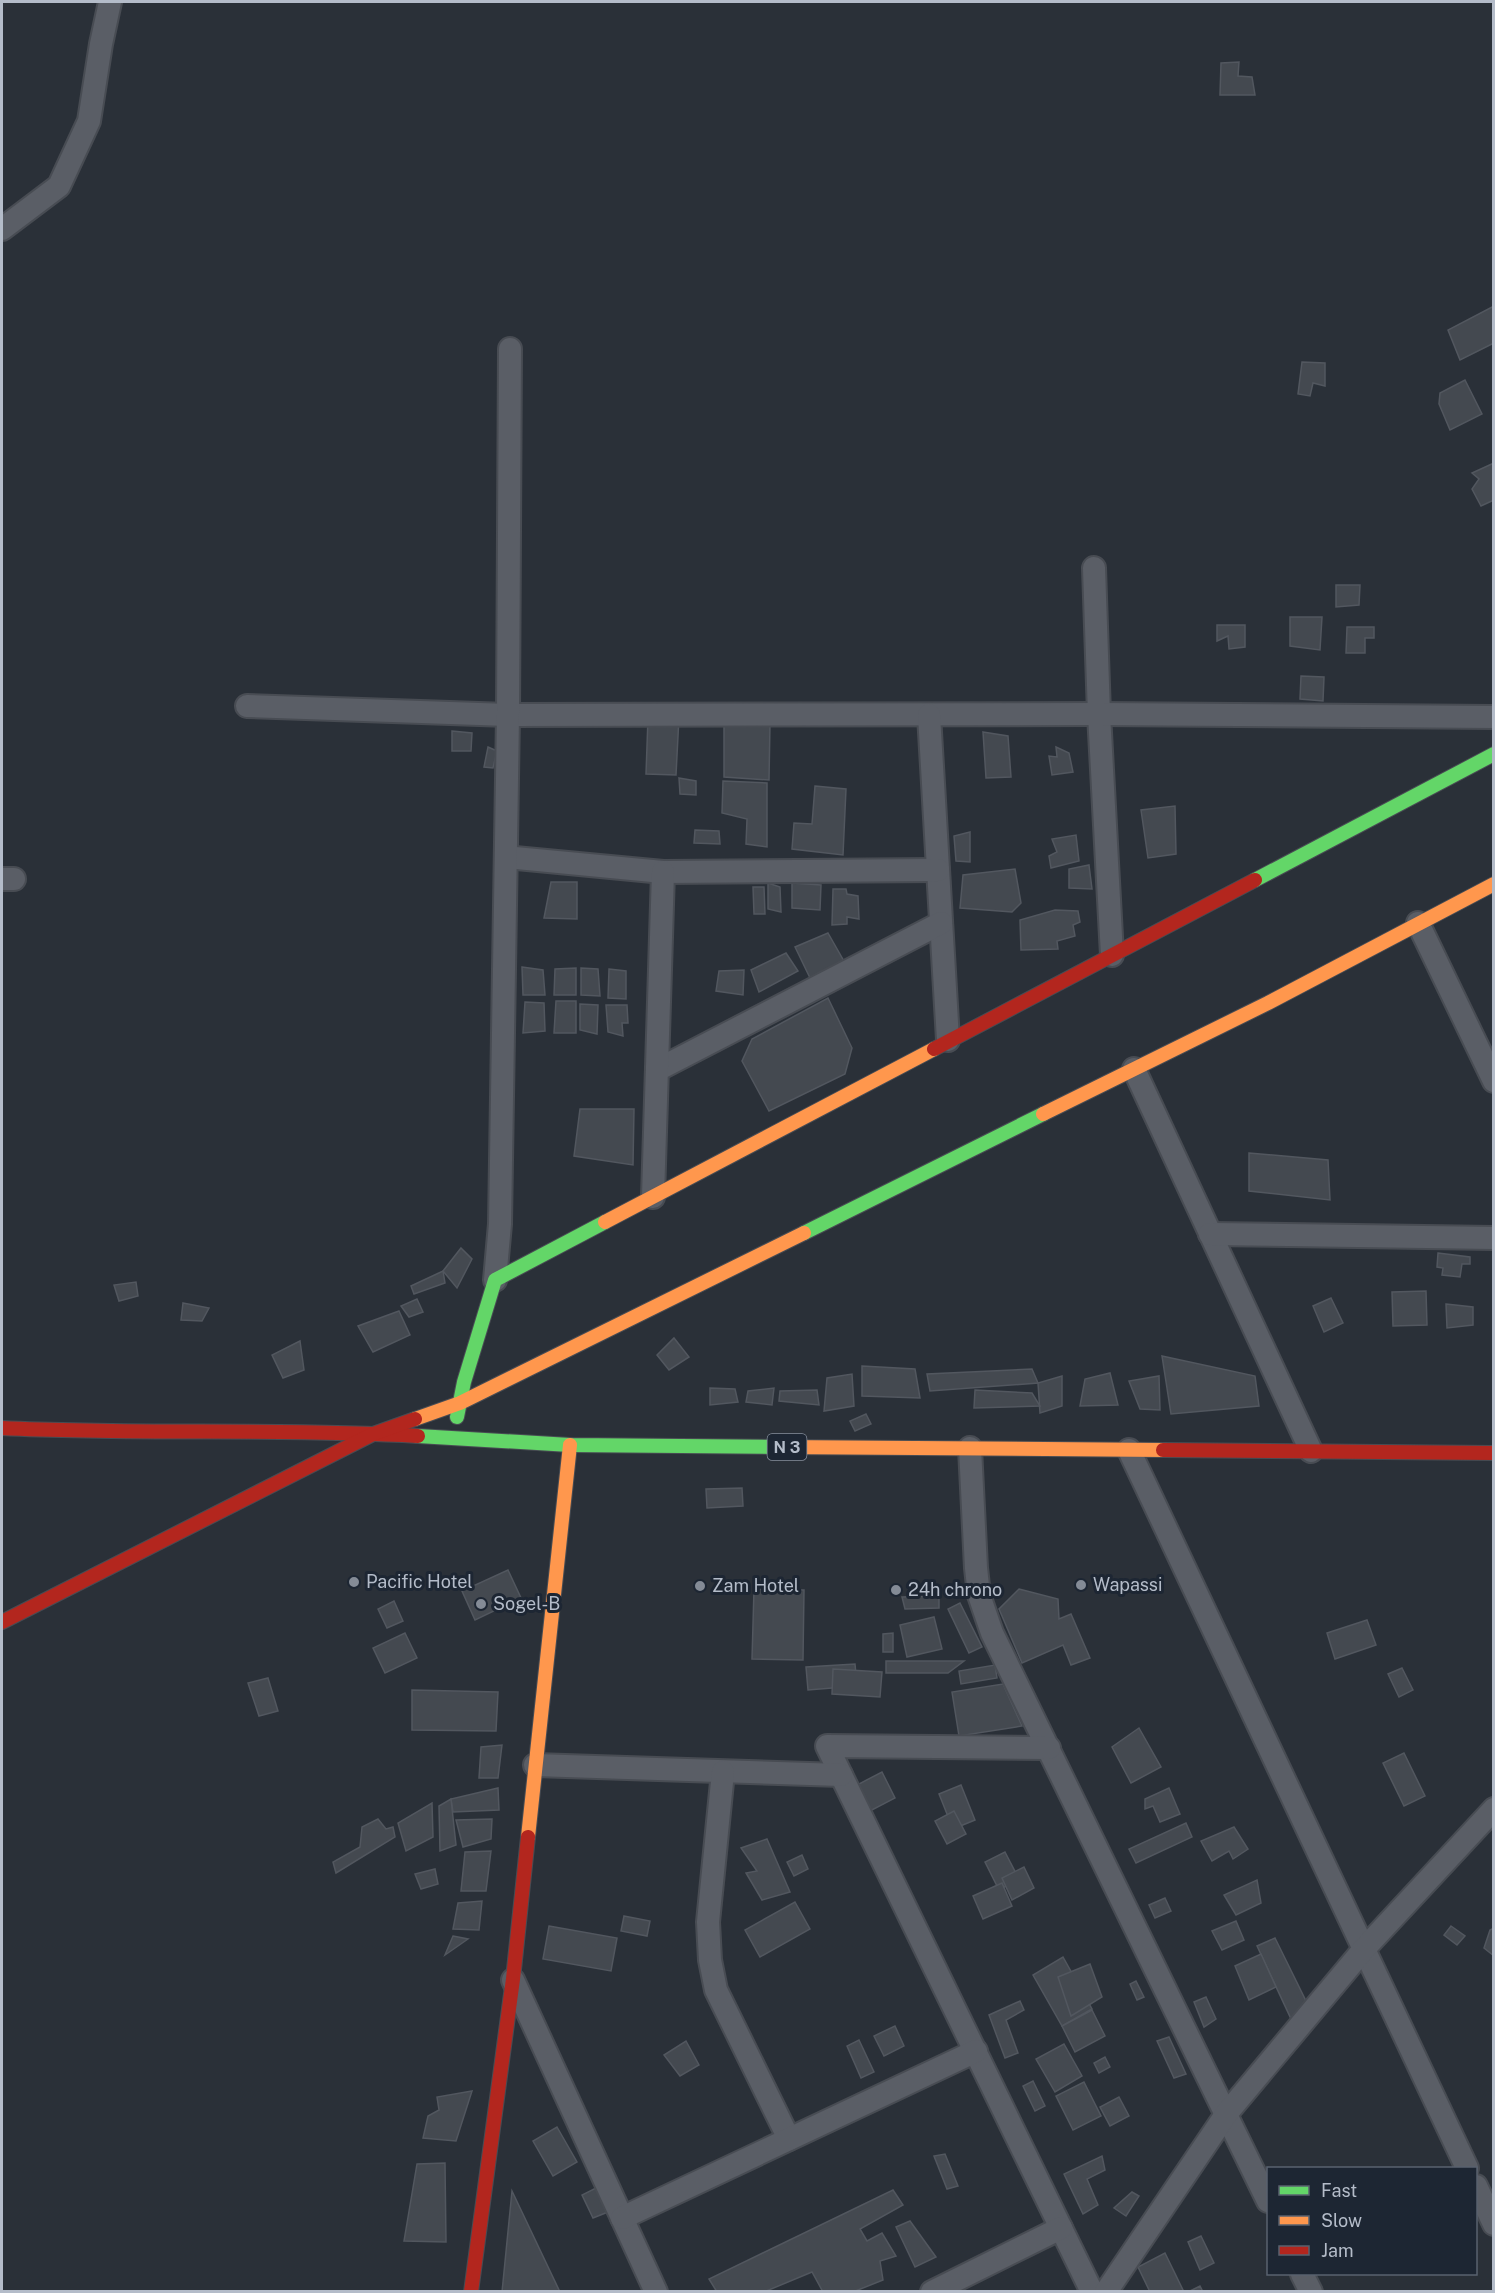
<svg xmlns="http://www.w3.org/2000/svg" width="1495" height="2293" font-family="'Public Sans',sans-serif">
	<style>
		.building { fill: #444950; stroke: #52575f; stroke-width: 1.5 }
		.lines { fill: none; stroke-linecap: round; stroke-linejoin: round }
		.street-casing { stroke: #484c53; stroke-width: 26 }
		.fast-casing { stroke: #484c53; stroke-width: 16 }
		.slow-casing { stroke: #484c53; stroke-width: 16 }
		.jam-casing { stroke: #484c53; stroke-width: 16 }
		.street { stroke: #5a5e66; stroke-width: 22 }
		.fast { stroke: #63d668; stroke-width: 14 }
		.slow { stroke: #ff974d; stroke-width: 14 }
		.jam { stroke: #b3261e; stroke-width: 14 }
		.poi-dot { fill: #848b96; stroke: #1d2633; stroke-width: 2 }
		.labels { text-anchor: middle; stroke-width: 6; stroke-linejoin: round; paint-order: stroke }
		.shield { fill: #1d2633; stroke: #878f9c; stroke-width: 1.5 }
		.shield-label { font-size: 16px; font-weight: bold; fill: #b4bcc9 }
		.poi-label { font-size: 18px; fill: #b4bcc9; stroke: #1d2633; text-anchor: start }
	</style>
	<rect width="100%" height="100%" fill="#2a3038"/>
	<g class="building">
		<polygon points="1239,62 1238,76 1252,77 1255,95 1220,95 1221,63"/>
		<polygon points="1494,306 1494,343 1460,360 1448,330"/>
		<polygon points="1302,362 1325,363 1325,386 1313,383 1310,396 1298,394"/>
		<polygon points="1465,380 1482,414 1450,430 1439,404 1440,393"/>
		<polygon points="1494,463 1494,500 1481,506 1472,489 1479,479 1472,473"/>
		<polygon points="1336,585 1360,585 1359,605 1336,607"/>
		<polygon points="1290,617 1322,617 1320,650 1290,646"/>
		<polygon points="1217,625 1245,625 1245,647 1229,649 1228,636 1217,641"/>
		<polygon points="1347,627 1374,627 1374,638 1365,638 1365,653 1346,653"/>
		<polygon points="1301,676 1324,677 1323,701 1300,699"/>
		<polygon points="679,717 676,775 646,774 648,718"/>
		<polygon points="724,721 770,723 769,780 724,777"/>
		<polygon points="452,731 472,733 471,751 452,751"/>
		<polygon points="983,732 1008,736 1011,777 986,778"/>
		<polygon points="488,747 497,751 493,768 484,767"/>
		<polygon points="1056,747 1069,753 1073,772 1052,775 1049,756 1057,757"/>
		<polygon points="679,778 696,781 696,795 680,794"/>
		<polygon points="723,781 767,783 767,847 746,844 747,819 722,813"/>
		<polygon points="815,786 846,789 843,855 792,849 794,823 812,824"/>
		<polygon points="1175,806 1176,854 1148,858 1141,810"/>
		<polygon points="695,830 719,831 720,844 694,843"/>
		<polygon points="970,832 970,862 956,861 954,836"/>
		<polygon points="1076,835 1079,861 1051,868 1049,856 1057,852 1052,839"/>
		<polygon points="1089,865 1092,889 1069,888 1069,869"/>
		<polygon points="1015,869 1021,903 1012,912 960,908 963,875"/>
		<polygon points="551,882 577,882 577,919 544,918"/>
		<polygon points="768,883 780,887 781,912 768,909"/>
		<polygon points="792,883 821,885 820,910 792,908"/>
		<polygon points="753,887 764,887 765,914 754,914"/>
		<polygon points="833,889 846,889 847,894 858,896 859,919 847,917 847,924 832,925"/>
		<polygon points="1055,910 1078,911 1080,922 1073,925 1075,936 1057,941 1058,949 1021,950 1020,920"/>
		<polygon points="828,933 845,963 811,980 795,947"/>
		<polygon points="786,953 798,971 759,992 751,970"/>
		<polygon points="522,967 543,970 545,995 523,995"/>
		<polygon points="576,968 576,995 554,995 555,969"/>
		<polygon points="581,968 598,969 600,996 581,995"/>
		<polygon points="609,969 626,971 626,999 608,998"/>
		<polygon points="744,970 743,995 716,991 719,971"/>
		<polygon points="828,998 852,1048 845,1074 769,1111 742,1061 752,1039"/>
		<polygon points="556,1001 576,1001 576,1033 554,1033"/>
		<polygon points="525,1002 544,1003 545,1031 523,1033"/>
		<polygon points="580,1004 598,1005 597,1034 580,1030"/>
		<polygon points="606,1005 627,1005 628,1023 622,1023 623,1036 608,1032"/>
		<polygon points="580,1109 634,1109 633,1165 574,1156"/>
		<polygon points="1249,1153 1328,1160 1330,1200 1249,1191"/>
		<polygon points="461,1248 472,1259 457,1288 443,1271"/>
		<polygon points="1438,1253 1470,1257 1470,1264 1462,1264 1460,1277 1442,1275 1443,1268 1437,1267"/>
		<polygon points="443,1271 445,1283 414,1294 411,1286"/>
		<polygon points="136,1282 138,1296 119,1301 114,1285"/>
		<polygon points="1426,1291 1427,1325 1393,1326 1392,1292"/>
		<polygon points="1331,1298 1343,1323 1324,1332 1313,1306"/>
		<polygon points="417,1299 423,1312 409,1317 401,1306"/>
		<polygon points="183,1303 209,1308 202,1321 181,1320"/>
		<polygon points="1446,1304 1473,1307 1473,1325 1447,1328"/>
		<polygon points="399,1311 410,1335 373,1352 358,1326"/>
		<polygon points="674,1338 689,1357 669,1370 657,1355"/>
		<polygon points="300,1341 304,1370 283,1378 272,1355"/>
		<polygon points="1162,1356 1255,1376 1259,1406 1171,1414"/>
		<polygon points="862,1366 915,1369 920,1398 862,1396"/>
		<polygon points="1032,1369 1038,1383 930,1391 927,1374"/>
		<polygon points="1110,1373 1118,1405 1080,1406 1085,1379"/>
		<polygon points="852,1374 854,1406 824,1411 827,1378"/>
		<polygon points="1062,1376 1062,1406 1040,1413 1038,1383"/>
		<polygon points="1159,1376 1160,1410 1140,1409 1129,1381"/>
		<polygon points="710,1388 735,1389 738,1402 710,1405"/>
		<polygon points="774,1388 772,1405 746,1402 748,1391"/>
		<polygon points="817,1390 819,1405 779,1401 780,1391"/>
		<polygon points="975,1390 1032,1393 1040,1406 974,1408"/>
		<polygon points="866,1414 871,1424 855,1431 850,1421"/>
		<polygon points="742,1488 743,1506 707,1508 706,1489"/>
		<polygon points="508,1570 521,1598 475,1620 462,1591"/>
		<polygon points="754,1589 804,1590 803,1660 752,1659"/>
		<polygon points="1019,1589 1058,1599 1059,1619 1071,1614 1090,1658 1071,1665 1063,1645 1022,1663 999,1609"/>
		<polygon points="939,1596 939,1608 905,1609 902,1597"/>
		<polygon points="394,1601 403,1621 387,1628 378,1609"/>
		<polygon points="960,1603 982,1647 969,1653 948,1609"/>
		<polygon points="934,1617 942,1649 907,1657 900,1625"/>
		<polygon points="1367,1620 1376,1645 1335,1659 1327,1633"/>
		<polygon points="405,1633 417,1658 385,1673 373,1648"/>
		<polygon points="893,1633 893,1652 883,1652 883,1634"/>
		<polygon points="886,1661 964,1661 948,1673 886,1673"/>
		<polygon points="855,1664 857,1686 808,1690 806,1667"/>
		<polygon points="995,1665 997,1678 961,1684 959,1671"/>
		<polygon points="1402,1668 1413,1690 1399,1697 1388,1674"/>
		<polygon points="833,1669 882,1672 880,1697 832,1694"/>
		<polygon points="268,1678 278,1711 259,1716 248,1683"/>
		<polygon points="1003,1684 1022,1726 959,1736 952,1692"/>
		<polygon points="412,1690 498,1692 496,1731 412,1730"/>
		<polygon points="1139,1728 1161,1767 1131,1783 1112,1747"/>
		<polygon points="502,1745 498,1778 479,1778 481,1747"/>
		<polygon points="1404,1753 1425,1796 1404,1806 1383,1763"/>
		<polygon points="882,1772 895,1798 870,1811 857,1785"/>
		<polygon points="961,1785 975,1820 953,1829 939,1794"/>
		<polygon points="498,1788 499,1810 453,1812 451,1799"/>
		<polygon points="1169,1788 1180,1814 1160,1822 1153,1806 1145,1809 1145,1799"/>
		<polygon points="451,1799 456,1845 440,1851 439,1806"/>
		<polygon points="432,1803 433,1837 406,1851 398,1823"/>
		<polygon points="954,1811 966,1834 947,1844 935,1821"/>
		<polygon points="378,1819 386,1829 393,1827 395,1837 336,1873 333,1862 360,1847 362,1827"/>
		<polygon points="492,1819 491,1839 463,1847 456,1820"/>
		<polygon points="1186,1823 1192,1837 1136,1863 1129,1849"/>
		<polygon points="1234,1827 1248,1849 1233,1859 1229,1851 1212,1861 1201,1841"/>
		<polygon points="767,1839 790,1892 762,1900 746,1873 757,1871 741,1848"/>
		<polygon points="491,1851 486,1891 461,1891 465,1852"/>
		<polygon points="1005,1852 1019,1879 999,1890 985,1862"/>
		<polygon points="802,1855 808,1869 794,1876 787,1862"/>
		<polygon points="1024,1867 1034,1888 1012,1900 1002,1878"/>
		<polygon points="435,1869 438,1884 421,1889 415,1874"/>
		<polygon points="1257,1880 1261,1903 1236,1915 1224,1895"/>
		<polygon points="1002,1883 1012,1906 983,1919 973,1896"/>
		<polygon points="1165,1898 1171,1911 1155,1918 1149,1905"/>
		<polygon points="482,1901 479,1930 453,1929 458,1903"/>
		<polygon points="795,1902 810,1929 760,1957 745,1930"/>
		<polygon points="624,1916 650,1921 647,1936 621,1931"/>
		<polygon points="1236,1921 1244,1940 1222,1950 1212,1931"/>
		<polygon points="549,1926 617,1938 611,1971 543,1959"/>
		<polygon points="1451,1926 1465,1936 1457,1945 1444,1935"/>
		<polygon points="1494,1928 1494,1956 1484,1948 1490,1930"/>
		<polygon points="453,1936 468,1939 445,1955"/>
		<polygon points="1275,1938 1307,2003 1292,2021 1257,1946"/>
		<polygon points="1261,1954 1276,1987 1249,2000 1235,1966"/>
		<polygon points="1063,1957 1092,2009 1062,2026 1033,1975"/>
		<polygon points="1090,1964 1102,1997 1071,2016 1058,1977"/>
		<polygon points="1136,1981 1144,1997 1137,2000 1130,1984"/>
		<polygon points="1206,1997 1216,2019 1204,2027 1194,2002"/>
		<polygon points="1020,2001 1024,2010 1006,2020 1018,2053 1005,2058 989,2015"/>
		<polygon points="1092,2010 1105,2036 1075,2052 1062,2026"/>
		<polygon points="895,2026 904,2046 884,2056 874,2036"/>
		<polygon points="1169,2037 1186,2074 1174,2078 1157,2041"/>
		<polygon points="859,2040 874,2072 861,2078 847,2046"/>
		<polygon points="686,2041 699,2065 680,2076 664,2055"/>
		<polygon points="1064,2044 1082,2076 1055,2092 1036,2059"/>
		<polygon points="1105,2057 1110,2067 1099,2073 1094,2063"/>
		<polygon points="1033,2081 1045,2106 1035,2111 1023,2086"/>
		<polygon points="1084,2082 1101,2116 1073,2130 1056,2096"/>
		<polygon points="472,2091 456,2141 423,2138 428,2116 439,2110 437,2097"/>
		<polygon points="1119,2097 1129,2116 1110,2126 1100,2107"/>
		<polygon points="557,2127 577,2162 553,2176 533,2141"/>
		<polygon points="945,2154 958,2186 947,2189 934,2156"/>
		<polygon points="1102,2156 1105,2170 1087,2179 1098,2205 1083,2214 1064,2174"/>
		<polygon points="445,2163 446,2242 404,2241 417,2164"/>
		<polygon points="596,2188 608,2212 593,2218 582,2195"/>
		<polygon points="893,2190 903,2205 860,2229 867,2241 882,2233 896,2256 880,2261 883,2280 853,2292 823,2292 812,2272 764,2292 717,2292 709,2279"/>
		<polygon points="512,2191 560,2292 502,2292"/>
		<polygon points="1132,2192 1139,2196 1126,2216 1114,2208"/>
		<polygon points="910,2221 936,2257 915,2267 896,2227"/>
		<polygon points="1201,2236 1214,2263 1200,2270 1188,2242"/>
		<polygon points="1165,2253 1184,2292 1150,2292 1138,2267"/>
		<polygon points="1200,2286 1203,2292 1188,2292"/>
	</g>
	<g class="lines">
		<defs>
			<g id="street">
				<polyline points="2,229 59,186 89,121 101,44 110,2"/>
				<polyline points="1094,568 1099,714 1112,955"/>
				<polyline points="247,706 508,715 1099,714 1494,717"/>
				<polyline points="929,715 948,1040"/>
				<polyline points="506,857 663,872 938,870"/>
				<polyline points="2,879 14,879"/>
				<polyline points="1418,923 1494,1081"/>
				<polyline points="1134,1069 1311,1451"/>
				<polyline points="657,1070 941,923"/>
				<polyline points="653,1197 663,872"/>
				<polyline points="1210,1234 1494,1238"/>
				<polyline points="495,1280 500,1224 508,715 510,349"/>
				<polyline points="970,1448 976,1568 979,1595 992,1633 1268,2201"/>
				<polyline points="1129,1450 1467,2168"/>
				<polyline points="1049,1748 827,1746 1092,2292"/>
				<polyline points="535,1765 841,1775"/>
				<polyline points="723,1772 708,1922 710,1960 716,1990 789,2139"/>
				<polyline points="513,1980 656,2292"/>
				<polyline points="1476,2186 1494,2224"/>
				<polyline points="622,2218 976,2051"/>
				<polyline points="1302,2274 1311,2292"/>
				<polyline points="932,2292 1061,2228"/>
				<polyline points="1106,2292 1227,2113 1364,1949 1494,1809"/>
			</g>
			<g id="fast">
				<polyline points="1255,880 1494,754"/>
				<polyline points="804,1233 1043,1114"/>
				<polyline points="457,1417 464,1382 495,1280 605,1222"/>
				<polyline points="418,1436 570,1445 777,1447"/>
			</g>
			<g id="slow">
				<polyline points="1043,1114 1268,1003 1494,884"/>
				<polyline points="605,1222 934,1049"/>
				<polyline points="415,1419 460,1403 804,1233"/>
				<polyline points="777,1447 1163,1450"/>
				<polyline points="528,1837 570,1445"/>
			</g>
			<g id="jam">
				<polyline points="934,1049 1255,880"/>
				<path d="M2,1428C141,1435 279,1428 418,1436"/>
				<polyline points="1163,1450 1494,1453"/>
				<polyline points="2,1622 373,1434 415,1419"/>
				<polyline points="471,2292 513,1979 528,1837"/>
			</g>
		</defs>
		<use href="#street" class="street-casing"/>
		<use href="#fast" class="fast-casing"/>
		<use href="#slow" class="slow-casing"/>
		<use href="#jam" class="jam-casing"/>
		<use href="#street" class="street"/>
		<use href="#fast" class="fast"/>
		<use href="#slow" class="slow"/>
		<use href="#jam" class="jam"/>
	</g>
	<g class="poi-dot">
		<circle cx="354" cy="1582" r="6"/>
		<circle cx="1081" cy="1585" r="6"/>
		<circle cx="700" cy="1586" r="6"/>
		<circle cx="896" cy="1590" r="6"/>
		<circle cx="481" cy="1604" r="6"/>
	</g>
	<g class="labels">
		<rect class="shield" x="767.5" y="1434" width="39" height="26" rx="4.5"/>
		<g class="shield-label">
			<text x="787" y="1453">N 3</text>
		</g>
		<g class="poi-label">
			<text x="366" y="1588">Pacific Hotel</text>
			<text x="1093" y="1591">Wapassi</text>
			<text x="712" y="1592">Zam Hotel</text>
			<text x="908" y="1596">24h chrono</text>
			<text x="493" y="1610">Sogel-B</text>
		</g>
	</g>
	<rect width="1495" height="2293" fill="none" stroke="#b4bcc9" stroke-width="6"/>
	<rect x="1267" y="2167" width="210" height="108" fill="#1d2633" stroke="#59626f" stroke-width="1.5"/>
	<rect x="1279" y="2186" width="30" height="9" fill="#63d668" stroke="#59626f" stroke-width="1.5"/>
	<text x="1321" y="2197" font-size="18" fill="#b4bcc9">Fast</text>
	<rect x="1279" y="2216" width="30" height="9" fill="#ff974d" stroke="#59626f" stroke-width="1.5"/>
	<text x="1321" y="2227" font-size="18" fill="#b4bcc9">Slow</text>
	<rect x="1279" y="2246" width="30" height="9" fill="#b3261e" stroke="#59626f" stroke-width="1.5"/>
	<text x="1321" y="2257" font-size="18" fill="#b4bcc9">Jam</text>
</svg>
